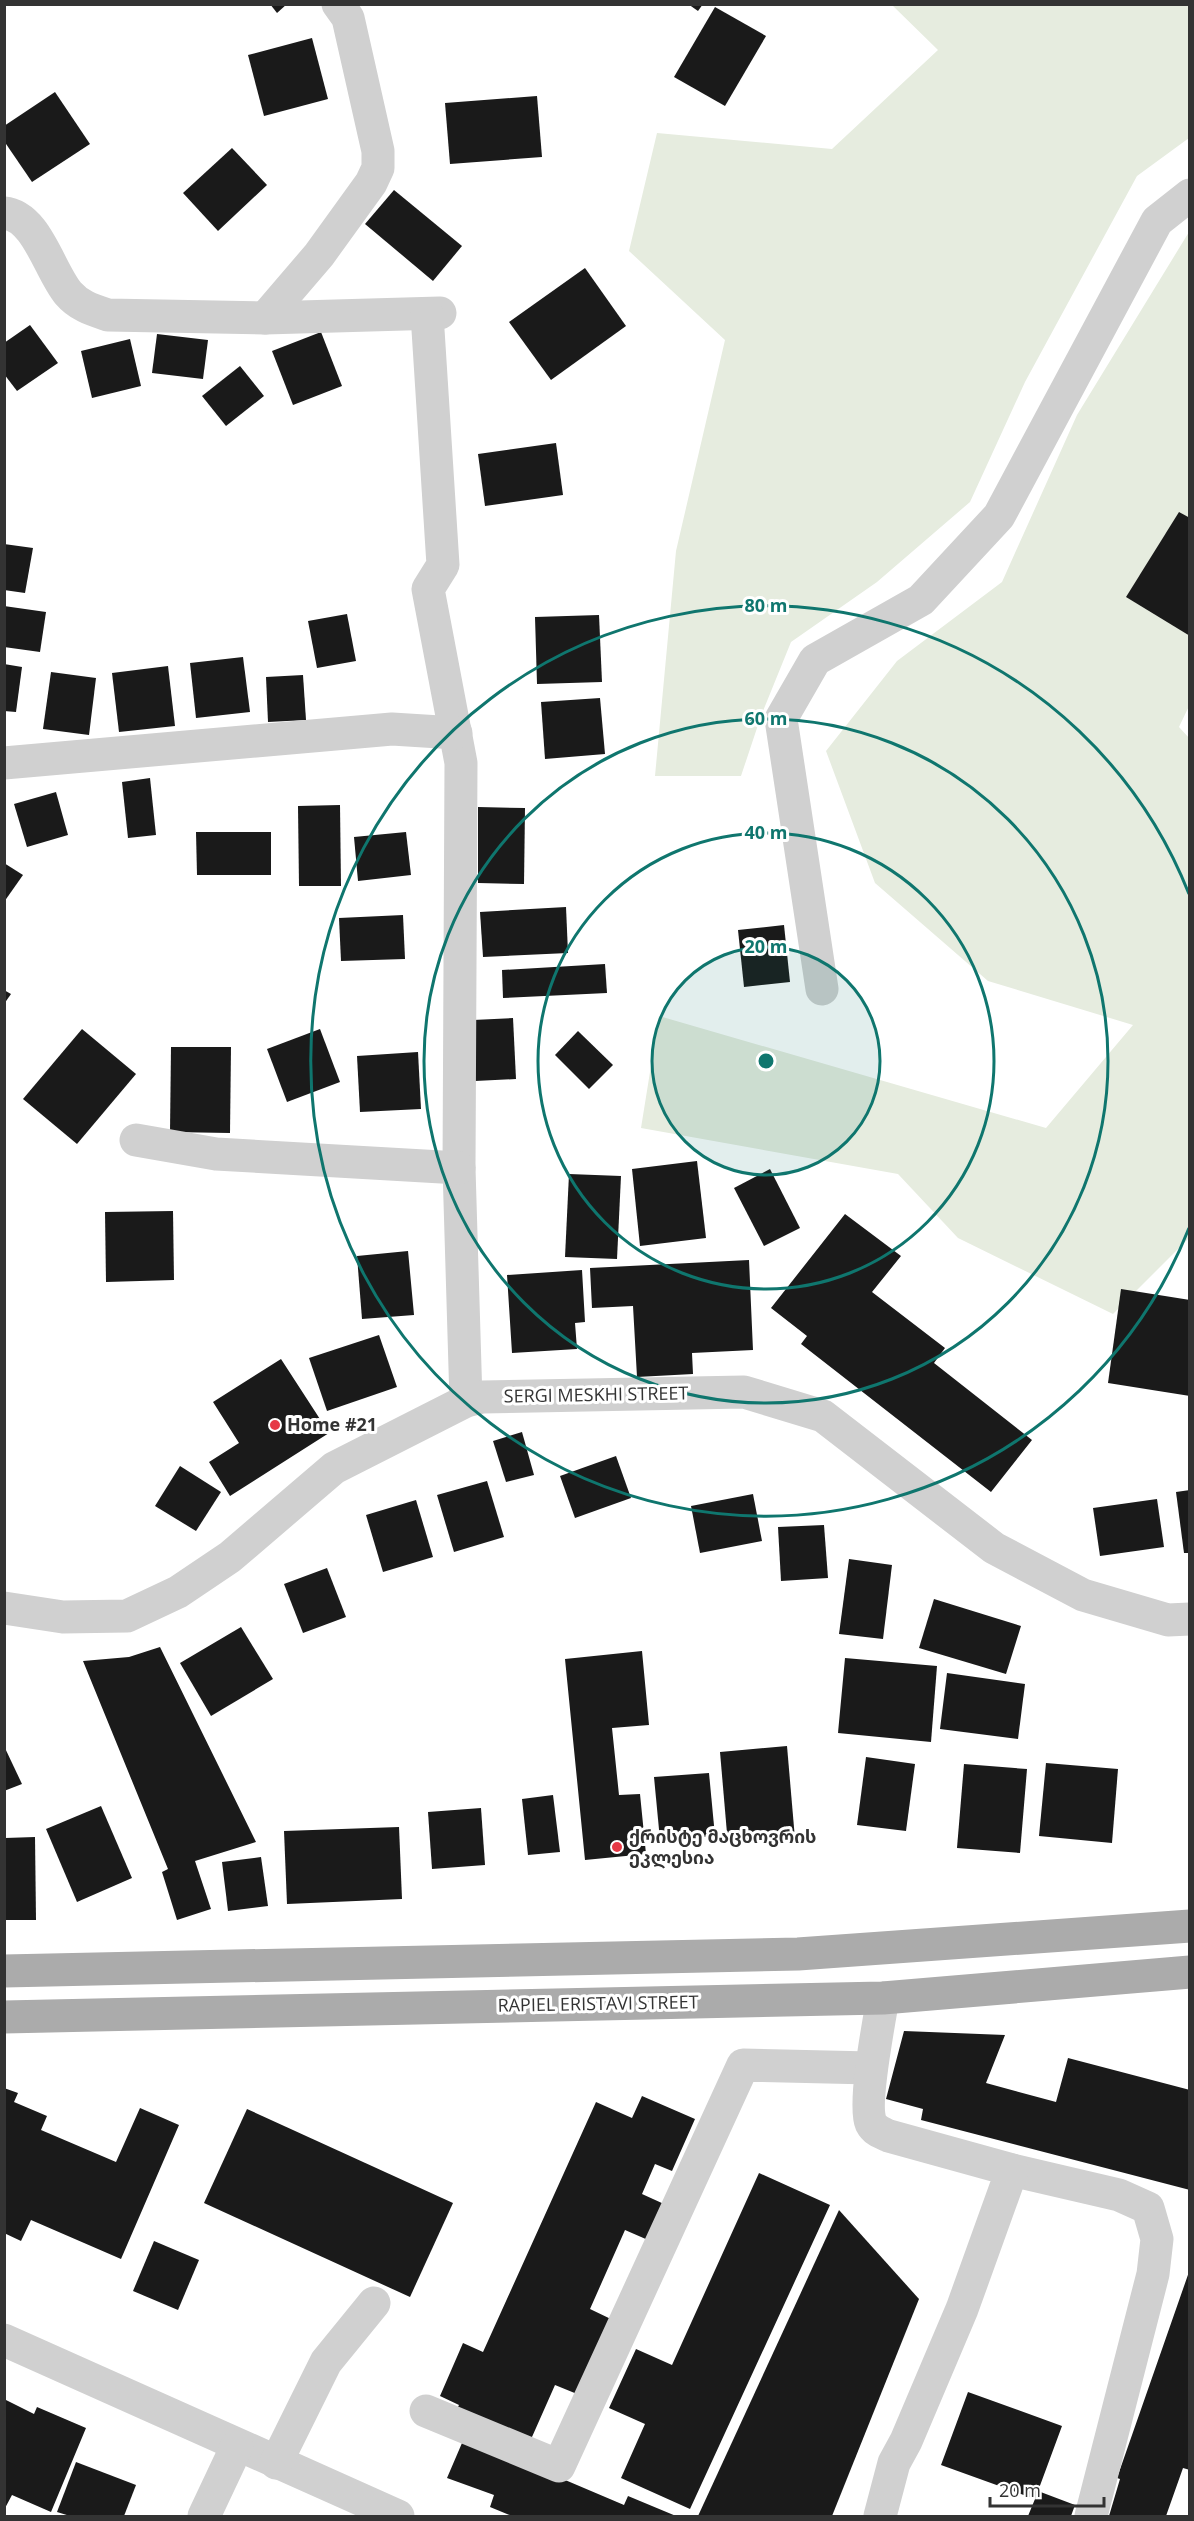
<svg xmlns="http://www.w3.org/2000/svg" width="1194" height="2521" font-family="'Open Sans','Noto Sans Georgian',sans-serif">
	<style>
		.green { fill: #e6ecdf }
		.building { fill: #1a1a1a }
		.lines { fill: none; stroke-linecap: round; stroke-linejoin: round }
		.minor { stroke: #d0d0d0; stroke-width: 33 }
		.major { stroke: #ababab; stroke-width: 33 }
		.ring { fill: none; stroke: #0f766e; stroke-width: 3 }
		.poi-dot { fill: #e63946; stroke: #fff; stroke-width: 2 }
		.labels { text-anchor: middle; stroke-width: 6; stroke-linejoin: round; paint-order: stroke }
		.street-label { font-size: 18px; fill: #333; stroke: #fff }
		.poi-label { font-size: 18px; font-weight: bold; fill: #333; stroke: #fff; text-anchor: start }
		.centre { fill: #0f766e; stroke: #fff; stroke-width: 3 }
		.ring-label { font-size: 18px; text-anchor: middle; font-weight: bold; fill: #0f766e; stroke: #fff; stroke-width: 6; stroke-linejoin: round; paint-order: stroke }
	</style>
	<rect width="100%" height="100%" fill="#fff"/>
	<g class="green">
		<polygon points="892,5 1189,5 1189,138 1137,176 1025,382 970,502 877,582 791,642 761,716 741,776 655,776 676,551 725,340 629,251 657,133 832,149 938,50"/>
		<polygon points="1189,232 1190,704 1179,727 1190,739 1189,1238 1113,1314 958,1238 898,1174 641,1128 659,1016 1046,1128 1133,1025 988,981 875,883 826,751 897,661 1002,582 1077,415"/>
	</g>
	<g class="building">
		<polygon points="270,4 287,4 277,13"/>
		<polygon points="688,4 703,4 698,11"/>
		<polygon points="715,7 766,36 725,106 674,77"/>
		<polygon points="312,38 328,99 264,116 248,55"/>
		<polygon points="55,92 90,144 32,182 4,141 4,126"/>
		<polygon points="537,96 542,157 450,164 445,103"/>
		<polygon points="232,148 267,185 218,231 183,193"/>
		<polygon points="394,190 462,246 433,281 365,224"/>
		<polygon points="585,268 626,326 551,380 509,322"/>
		<polygon points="30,325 58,363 17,391 4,374 4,343"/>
		<polygon points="321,332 342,386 293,405 272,351"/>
		<polygon points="157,334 208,340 203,379 152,373"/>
		<polygon points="130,339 141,386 92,398 81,351"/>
		<polygon points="240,366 264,396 226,426 202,396"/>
		<polygon points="556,443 563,495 485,506 478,454"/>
		<polygon points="1179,512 1190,518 1190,636 1126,597"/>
		<polygon points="4,544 33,548 25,593 4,590"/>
		<polygon points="4,606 46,612 40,652 4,647"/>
		<polygon points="347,614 356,661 317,668 308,621"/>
		<polygon points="599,615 602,682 537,684 535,617"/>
		<polygon points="243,657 250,712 196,718 190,663"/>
		<polygon points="4,664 22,667 16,712 4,711"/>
		<polygon points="168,666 175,726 119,732 112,673"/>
		<polygon points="51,672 96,678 89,735 43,729"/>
		<polygon points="303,675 306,720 268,722 266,677"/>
		<polygon points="600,698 605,754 545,759 541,702"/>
		<polygon points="150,778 156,835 128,838 122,782"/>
		<polygon points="56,792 68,835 27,847 14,804"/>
		<polygon points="340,805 341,886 299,886 298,806"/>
		<polygon points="478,807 525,808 524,884 478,883"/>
		<polygon points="196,832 271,832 271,875 197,875"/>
		<polygon points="406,832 411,875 358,881 354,837"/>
		<polygon points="4,863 23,875 4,902"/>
		<polygon points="566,907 568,953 483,957 480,912"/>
		<polygon points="403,915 405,959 341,961 339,918"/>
		<polygon points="784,925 790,982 744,987 738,930"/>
		<polygon points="605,964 607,993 503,998 502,970"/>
		<polygon points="4,990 11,994 4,1004"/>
		<polygon points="513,1018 516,1079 475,1081 473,1020"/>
		<polygon points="82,1029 136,1074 77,1144 23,1099"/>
		<polygon points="320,1029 340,1082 287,1102 267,1049"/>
		<polygon points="578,1031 613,1065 589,1089 555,1055"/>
		<polygon points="171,1047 231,1047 230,1133 170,1132"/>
		<polygon points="418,1052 421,1109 360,1112 357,1056"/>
		<polygon points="697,1161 706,1238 640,1246 632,1169"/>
		<polygon points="770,1169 800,1228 764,1246 734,1188"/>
		<polygon points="569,1174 621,1176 617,1259 565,1257"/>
		<polygon points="173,1211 174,1280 106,1282 105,1212"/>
		<polygon points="845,1214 901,1256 872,1292 945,1348 934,1363 1032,1440 991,1492 801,1344 807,1336 771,1308"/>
		<polygon points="408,1251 414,1315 362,1319 357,1256"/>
		<polygon points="749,1260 753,1350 692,1353 693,1374 637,1377 633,1306 592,1308 590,1268"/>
		<polygon points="582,1270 585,1322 575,1323 577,1349 512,1353 507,1275"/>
		<polygon points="1121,1289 1190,1300 1190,1396 1108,1383"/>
		<polygon points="379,1335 397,1387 327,1411 309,1358"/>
		<polygon points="281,1359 329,1433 230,1496 209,1462 239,1443 213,1402"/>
		<polygon points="522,1432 534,1475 506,1482 493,1441"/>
		<polygon points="616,1456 631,1498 575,1518 560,1476"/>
		<polygon points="180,1466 221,1492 196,1531 155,1506"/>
		<polygon points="487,1481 504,1537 454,1552 437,1495"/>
		<polygon points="1190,1490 1190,1553 1184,1553 1176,1492"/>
		<polygon points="753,1494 762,1541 700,1553 691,1506"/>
		<polygon points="1157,1499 1164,1547 1100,1556 1093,1508"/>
		<polygon points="416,1500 433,1557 383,1572 366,1515"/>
		<polygon points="824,1525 828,1578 781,1581 778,1527"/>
		<polygon points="849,1559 892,1565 883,1639 839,1634"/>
		<polygon points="327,1568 346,1617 303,1633 284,1584"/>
		<polygon points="934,1599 1021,1626 1006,1674 919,1648"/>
		<polygon points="241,1627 273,1679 211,1716 180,1663"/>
		<polygon points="160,1647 256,1842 195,1861 211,1909 177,1920 162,1872 168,1869 83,1661 129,1657"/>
		<polygon points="642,1651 649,1725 612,1728 619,1795 640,1794 646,1854 585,1860 565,1659"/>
		<polygon points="845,1658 937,1666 931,1742 838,1733"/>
		<polygon points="947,1673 1025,1684 1018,1739 940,1729"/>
		<polygon points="4,1746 22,1784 4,1791"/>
		<polygon points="787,1746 795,1839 728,1845 720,1752"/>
		<polygon points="866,1757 915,1764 906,1831 857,1825"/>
		<polygon points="1046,1763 1118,1769 1112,1843 1039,1836"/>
		<polygon points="964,1764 1027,1769 1020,1853 957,1848"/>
		<polygon points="709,1773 715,1836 660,1840 654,1777"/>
		<polygon points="553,1795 560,1852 528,1855 522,1799"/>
		<polygon points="101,1806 132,1878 77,1902 46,1829"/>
		<polygon points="481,1808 485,1865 432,1869 428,1812"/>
		<polygon points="399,1827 402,1899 287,1904 284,1831"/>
		<polygon points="35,1837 36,1920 5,1920 5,1838"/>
		<polygon points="261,1857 268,1906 228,1911 222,1862"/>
		<polygon points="904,2031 1005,2035 986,2083 1056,2102 1068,2058 1190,2090 1190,2190 921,2120 923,2109 886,2099"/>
		<polygon points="4,2088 18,2093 14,2102 47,2116 41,2130 116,2162 140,2108 179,2125 121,2259 31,2220 21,2241 4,2233"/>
		<polygon points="642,2096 695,2119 672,2171 655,2164 642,2194 664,2204 648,2240 625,2230 590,2309 615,2321 582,2396 555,2385 528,2446 454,2414 459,2405 440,2396 463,2343 483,2352 596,2102 632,2118"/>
		<polygon points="247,2109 453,2203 410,2297 204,2203"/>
		<polygon points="759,2173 830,2205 690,2509 621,2478 645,2424 609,2408 636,2349 672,2365"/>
		<polygon points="839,2210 919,2299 832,2516 698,2516"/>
		<polygon points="154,2241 199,2260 178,2310 133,2291"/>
		<polygon points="1190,2269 1190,2470 1183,2468 1166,2516 1109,2516 1120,2479 1117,2478"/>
		<polygon points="968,2392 1062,2426 1038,2491 1075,2505 1071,2516 1028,2516 1035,2499 941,2465"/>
		<polygon points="4,2399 34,2414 37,2407 86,2428 51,2512 12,2495 4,2510"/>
		<polygon points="462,2443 511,2457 624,2505 628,2496 676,2516 512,2516 490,2507 494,2495 447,2478"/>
		<polygon points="76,2462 136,2485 124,2516 70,2516 57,2512"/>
	</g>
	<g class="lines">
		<g class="minor">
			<path d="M4,213C37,216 49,270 68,293C79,306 93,310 108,315L265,318L440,313"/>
			<polyline points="427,314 443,565 428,589 461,763 459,1168 466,1401"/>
			<polyline points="265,318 319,255 371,183 378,168 378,151 348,18 338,4"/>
			<polyline points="4,763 392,729 456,733"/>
			<polyline points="822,989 781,719 815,660 921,600 999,516 1157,221 1190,195"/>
			<polyline points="136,1140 216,1154 459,1168"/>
			<polyline points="4,1608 63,1617 127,1616 178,1592 230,1557 334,1468 466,1401 482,1397 744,1392 823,1416 994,1548 1083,1595 1168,1620 1190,1619"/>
			<polyline points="1012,2170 1119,2195 1148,2208 1157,2239 1153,2274 1091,2516"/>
			<polyline points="4,2340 398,2516"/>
			<polyline points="426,2411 559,2466 743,2065 871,2068"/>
			<polyline points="276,2463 326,2362 374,2303"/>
			<polyline points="204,2516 237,2446"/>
			<path d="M880,2516L894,2463L906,2441L962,2309L1012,2170L889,2136C882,2133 875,2131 871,2123C863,2105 879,2021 883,1998"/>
		</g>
		<g class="major">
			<polyline points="4,1971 798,1954 1190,1926"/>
			<polyline points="4,2017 883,1998 1190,1972"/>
		</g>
	</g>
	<circle cx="766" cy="1061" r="114" fill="#0f766e" fill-opacity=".12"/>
	<g class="ring">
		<circle cx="766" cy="1061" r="114"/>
		<circle cx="766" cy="1061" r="228"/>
		<circle cx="766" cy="1061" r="342"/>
		<path d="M1189 1228A455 455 0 1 1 1189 894"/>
	</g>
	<g class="poi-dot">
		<circle cx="275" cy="1425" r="6"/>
		<circle cx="617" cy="1847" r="6"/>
	</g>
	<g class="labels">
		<g class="street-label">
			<text transform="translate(596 1395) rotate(-1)" y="6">SERGI MESKHI STREET</text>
			<text transform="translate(598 2004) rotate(-1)" y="6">RAPIEL ERISTAVI STREET</text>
		</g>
		<g class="poi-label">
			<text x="287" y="1431">Home #21</text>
			<text x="629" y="1843">ქრისტე მაცხოვრის<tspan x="629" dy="21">ეკლესია</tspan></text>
		</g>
	</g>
	<circle cx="766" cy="1061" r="9" class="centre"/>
	<g class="ring-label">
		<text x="766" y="612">80 m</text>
		<text x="766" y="725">60 m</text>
		<text x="766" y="839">40 m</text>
		<text x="766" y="953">20 m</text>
	</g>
	<rect width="1194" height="2521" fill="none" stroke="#333333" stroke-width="12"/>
	<path d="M990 2497v9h114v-9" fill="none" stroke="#333333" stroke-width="3"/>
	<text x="999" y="2497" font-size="18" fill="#333333" stroke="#ffffff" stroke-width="4.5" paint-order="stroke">20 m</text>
</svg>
